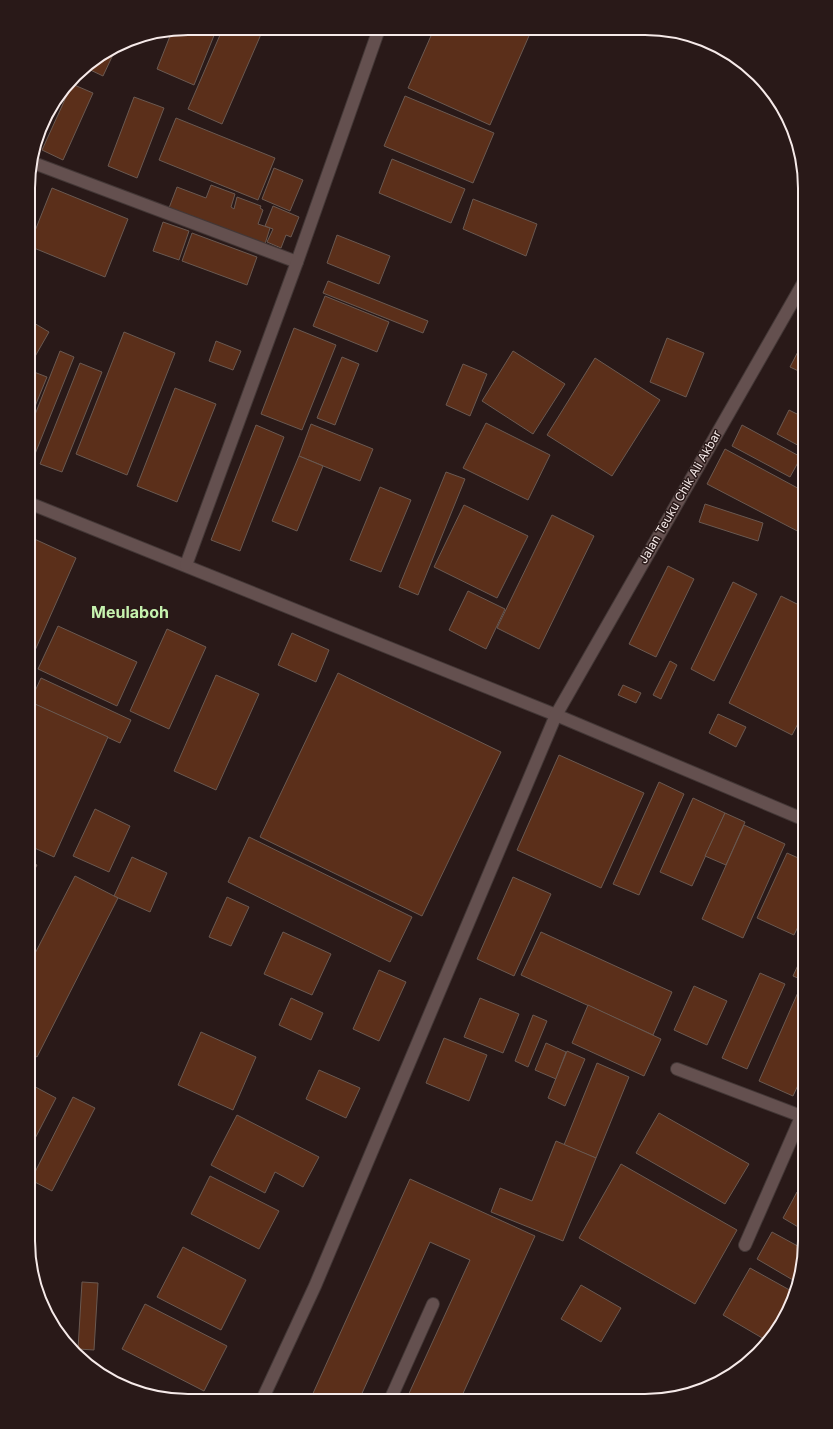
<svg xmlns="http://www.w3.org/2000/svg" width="833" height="1429" font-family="Inter,sans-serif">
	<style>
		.building { fill: #5b2f1a; stroke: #6a5951 }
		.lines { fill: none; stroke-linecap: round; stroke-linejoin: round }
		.minor-casing { stroke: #433736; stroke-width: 14 }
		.minor { stroke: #64504f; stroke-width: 12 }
		.labels { text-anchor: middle; stroke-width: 3; stroke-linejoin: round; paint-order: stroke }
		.street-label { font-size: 12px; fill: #f6eae9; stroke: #291918 }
		.district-label { font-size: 16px; font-weight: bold; fill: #c6f2af; stroke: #291918 }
		.rim { fill: none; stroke: #f6eae9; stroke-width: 2 }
	</style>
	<rect width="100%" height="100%" fill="#291918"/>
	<g class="building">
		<polygon points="188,28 217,28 194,85 157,69 172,31"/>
		<polygon points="223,28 254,28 262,32 222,124 188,109"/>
		<polygon points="434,29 532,29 490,125 408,88"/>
		<polygon points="117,46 103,76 84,67"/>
		<polygon points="72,84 93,93 63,160 42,150"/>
		<polygon points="405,96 494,133 473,183 384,146"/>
		<polygon points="134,97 164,108 137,178 108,166"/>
		<polygon points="176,118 275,158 258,200 159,160"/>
		<polygon points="392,159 465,189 451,223 379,193"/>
		<polygon points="274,168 303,180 290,211 262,199"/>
		<polygon points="211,185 235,194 231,207 234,209 237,197 261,206 260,208 263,210 258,224 270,228 265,244 169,208 177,187 206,198"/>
		<polygon points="52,188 128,219 105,277 29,246"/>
		<polygon points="473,199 537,224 526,256 463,229"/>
		<polygon points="273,206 299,217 291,237 286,235 281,248 267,242 273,229 265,226"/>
		<polygon points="163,222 189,231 179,260 153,251"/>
		<polygon points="192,233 257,257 247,285 182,261"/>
		<polygon points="337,235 390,256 379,284 327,263"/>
		<polygon points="328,281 428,321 423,333 323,293"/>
		<polygon points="325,296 389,322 377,352 313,326"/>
		<polygon points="29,320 49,332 29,367"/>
		<polygon points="294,328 336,345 302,430 261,414"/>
		<polygon points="124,332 175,353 127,475 76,454"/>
		<polygon points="667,338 704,353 686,397 650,382"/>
		<polygon points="805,338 805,374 790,367"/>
		<polygon points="216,341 241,351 233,370 209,361"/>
		<polygon points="60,351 74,357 33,459 29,458 29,430"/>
		<polygon points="513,351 565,384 533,434 482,401"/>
		<polygon points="342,357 359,364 335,425 317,418"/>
		<polygon points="595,358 660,400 612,476 547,435"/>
		<polygon points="80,363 102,372 62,472 40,464"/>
		<polygon points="463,364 487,374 470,416 446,405"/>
		<polygon points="34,372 47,377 29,421 29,386"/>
		<polygon points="175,388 216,404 177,502 137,486"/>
		<polygon points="789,410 805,418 805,449 777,434"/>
		<polygon points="486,423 550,455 528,500 463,468"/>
		<polygon points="311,424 373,449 360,481 299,456"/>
		<polygon points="256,425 284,437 240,551 211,540"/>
		<polygon points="742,425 801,457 790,477 732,446"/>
		<polygon points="725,449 805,492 805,535 707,484"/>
		<polygon points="299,456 323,466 297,531 272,521"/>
		<polygon points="446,472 465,479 418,595 399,587"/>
		<polygon points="380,487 411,500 381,572 350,560"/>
		<polygon points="705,504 763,523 758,541 699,522"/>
		<polygon points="464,505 528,536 497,598 434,567"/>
		<polygon points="552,515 594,536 539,649 497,628"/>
		<polygon points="30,537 76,558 29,664 29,540"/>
		<polygon points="668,566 694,579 656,657 629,644"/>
		<polygon points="733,582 757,594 714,681 691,669"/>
		<polygon points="468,591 505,609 486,649 449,630"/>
		<polygon points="781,596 805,608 805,710 792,735 729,703"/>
		<polygon points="58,626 137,662 117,706 38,669"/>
		<polygon points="167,629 206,647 169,729 130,711"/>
		<polygon points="292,633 329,650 316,682 278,665"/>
		<polygon points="670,661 677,665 661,699 653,695"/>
		<polygon points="338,673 501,752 422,916 260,837"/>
		<polygon points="216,675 259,694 216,790 174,771"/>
		<polygon points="41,678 131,720 120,743 30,702"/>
		<polygon points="623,685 641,693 636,703 618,695"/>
		<polygon points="35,704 108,737 54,857 28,845 29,720"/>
		<polygon points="718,714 746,727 736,747 709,733"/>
		<polygon points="559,755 644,793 601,888 517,850"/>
		<polygon points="659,782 684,794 639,895 613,884"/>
		<polygon points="693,798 725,813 692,886 660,872"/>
		<polygon points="95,809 130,826 109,872 73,856"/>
		<polygon points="725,813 745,822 726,865 705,856"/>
		<polygon points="744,825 785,844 743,938 702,919"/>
		<polygon points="249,837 412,917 390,962 228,882"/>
		<polygon points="787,853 805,861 805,912 794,935 757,918"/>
		<polygon points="132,857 167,873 150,912 114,896"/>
		<polygon points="28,861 37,865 28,882"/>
		<polygon points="75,876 118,898 37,1057 28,1052 28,967"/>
		<polygon points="513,877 551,894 514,976 477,959"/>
		<polygon points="227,897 249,907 231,946 209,937"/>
		<polygon points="283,932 331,954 312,995 264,974"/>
		<polygon points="541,932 672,992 653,1035 521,975"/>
		<polygon points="805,950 805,981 793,976"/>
		<polygon points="379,970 406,982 379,1041 353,1029"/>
		<polygon points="760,973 785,984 747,1069 722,1058"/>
		<polygon points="803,981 805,981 805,1070 793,1096 759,1081"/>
		<polygon points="694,986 727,1001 707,1045 674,1030"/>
		<polygon points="291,998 323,1013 311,1040 279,1025"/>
		<polygon points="480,998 519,1014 503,1053 464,1037"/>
		<polygon points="588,1005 661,1039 644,1076 572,1043"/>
		<polygon points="533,1015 547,1021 528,1067 515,1061"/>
		<polygon points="201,1032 256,1057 233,1110 178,1085"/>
		<polygon points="444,1038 487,1055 469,1101 426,1083"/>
		<polygon points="546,1043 566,1052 556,1079 535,1070"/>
		<polygon points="567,1051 585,1059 565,1106 548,1098"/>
		<polygon points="597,1063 629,1077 596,1158 564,1145"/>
		<polygon points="319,1070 360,1088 346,1118 306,1099"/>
		<polygon points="28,1083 56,1098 28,1152"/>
		<polygon points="73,1097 95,1108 52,1191 31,1180"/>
		<polygon points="659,1113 749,1164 725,1204 636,1153"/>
		<polygon points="237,1115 319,1157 303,1187 275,1172 265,1193 211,1165"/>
		<polygon points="556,1141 596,1158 563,1241 491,1212 500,1188 532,1201"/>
		<polygon points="621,1164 737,1230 695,1304 579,1238"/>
		<polygon points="210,1176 279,1211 259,1249 191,1214"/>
		<polygon points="410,1179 535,1236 460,1400 406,1400 470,1260 430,1242 359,1400 310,1400"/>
		<polygon points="797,1192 805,1197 805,1231 783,1218"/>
		<polygon points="772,1232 805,1250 798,1283 757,1259"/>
		<polygon points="183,1247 246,1280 221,1330 157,1297"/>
		<polygon points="750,1268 795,1293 793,1302 772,1338 769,1342 723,1315"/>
		<polygon points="82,1282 98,1283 94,1350 78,1349"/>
		<polygon points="581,1285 621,1308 601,1342 561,1319"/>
		<polygon points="145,1304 227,1346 204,1391 122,1349"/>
	</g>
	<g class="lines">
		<defs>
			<g id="minor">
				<polyline points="31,162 297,262"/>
				<polyline points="29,503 556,715 805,820"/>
				<polyline points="186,565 297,262 379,29"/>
				<polyline points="677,1069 801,1116"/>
				<polyline points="745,1245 805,1108"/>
				<polyline points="262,1400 315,1286 556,715 805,280"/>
				<polyline points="390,1400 433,1304"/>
			</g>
		</defs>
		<use href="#minor" class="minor-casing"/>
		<use href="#minor" class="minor"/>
	</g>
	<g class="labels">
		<g class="street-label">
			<text transform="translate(680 497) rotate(-60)" y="4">Jalan Teuku Chik Ali Akbar</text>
		</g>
		<g class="district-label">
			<text x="130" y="618">Meulaboh</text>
		</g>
	</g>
	<path d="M0 0H833V1429H0ZM188 35H645A153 153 0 0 1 798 188V1241A153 153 0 0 1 645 1394H188A153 153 0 0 1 35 1241V188A153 153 0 0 1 188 35Z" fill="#291918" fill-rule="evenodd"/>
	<path class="rim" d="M188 35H645A153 153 0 0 1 798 188V1241A153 153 0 0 1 645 1394H188A153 153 0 0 1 35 1241V188A153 153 0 0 1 188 35Z"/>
</svg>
